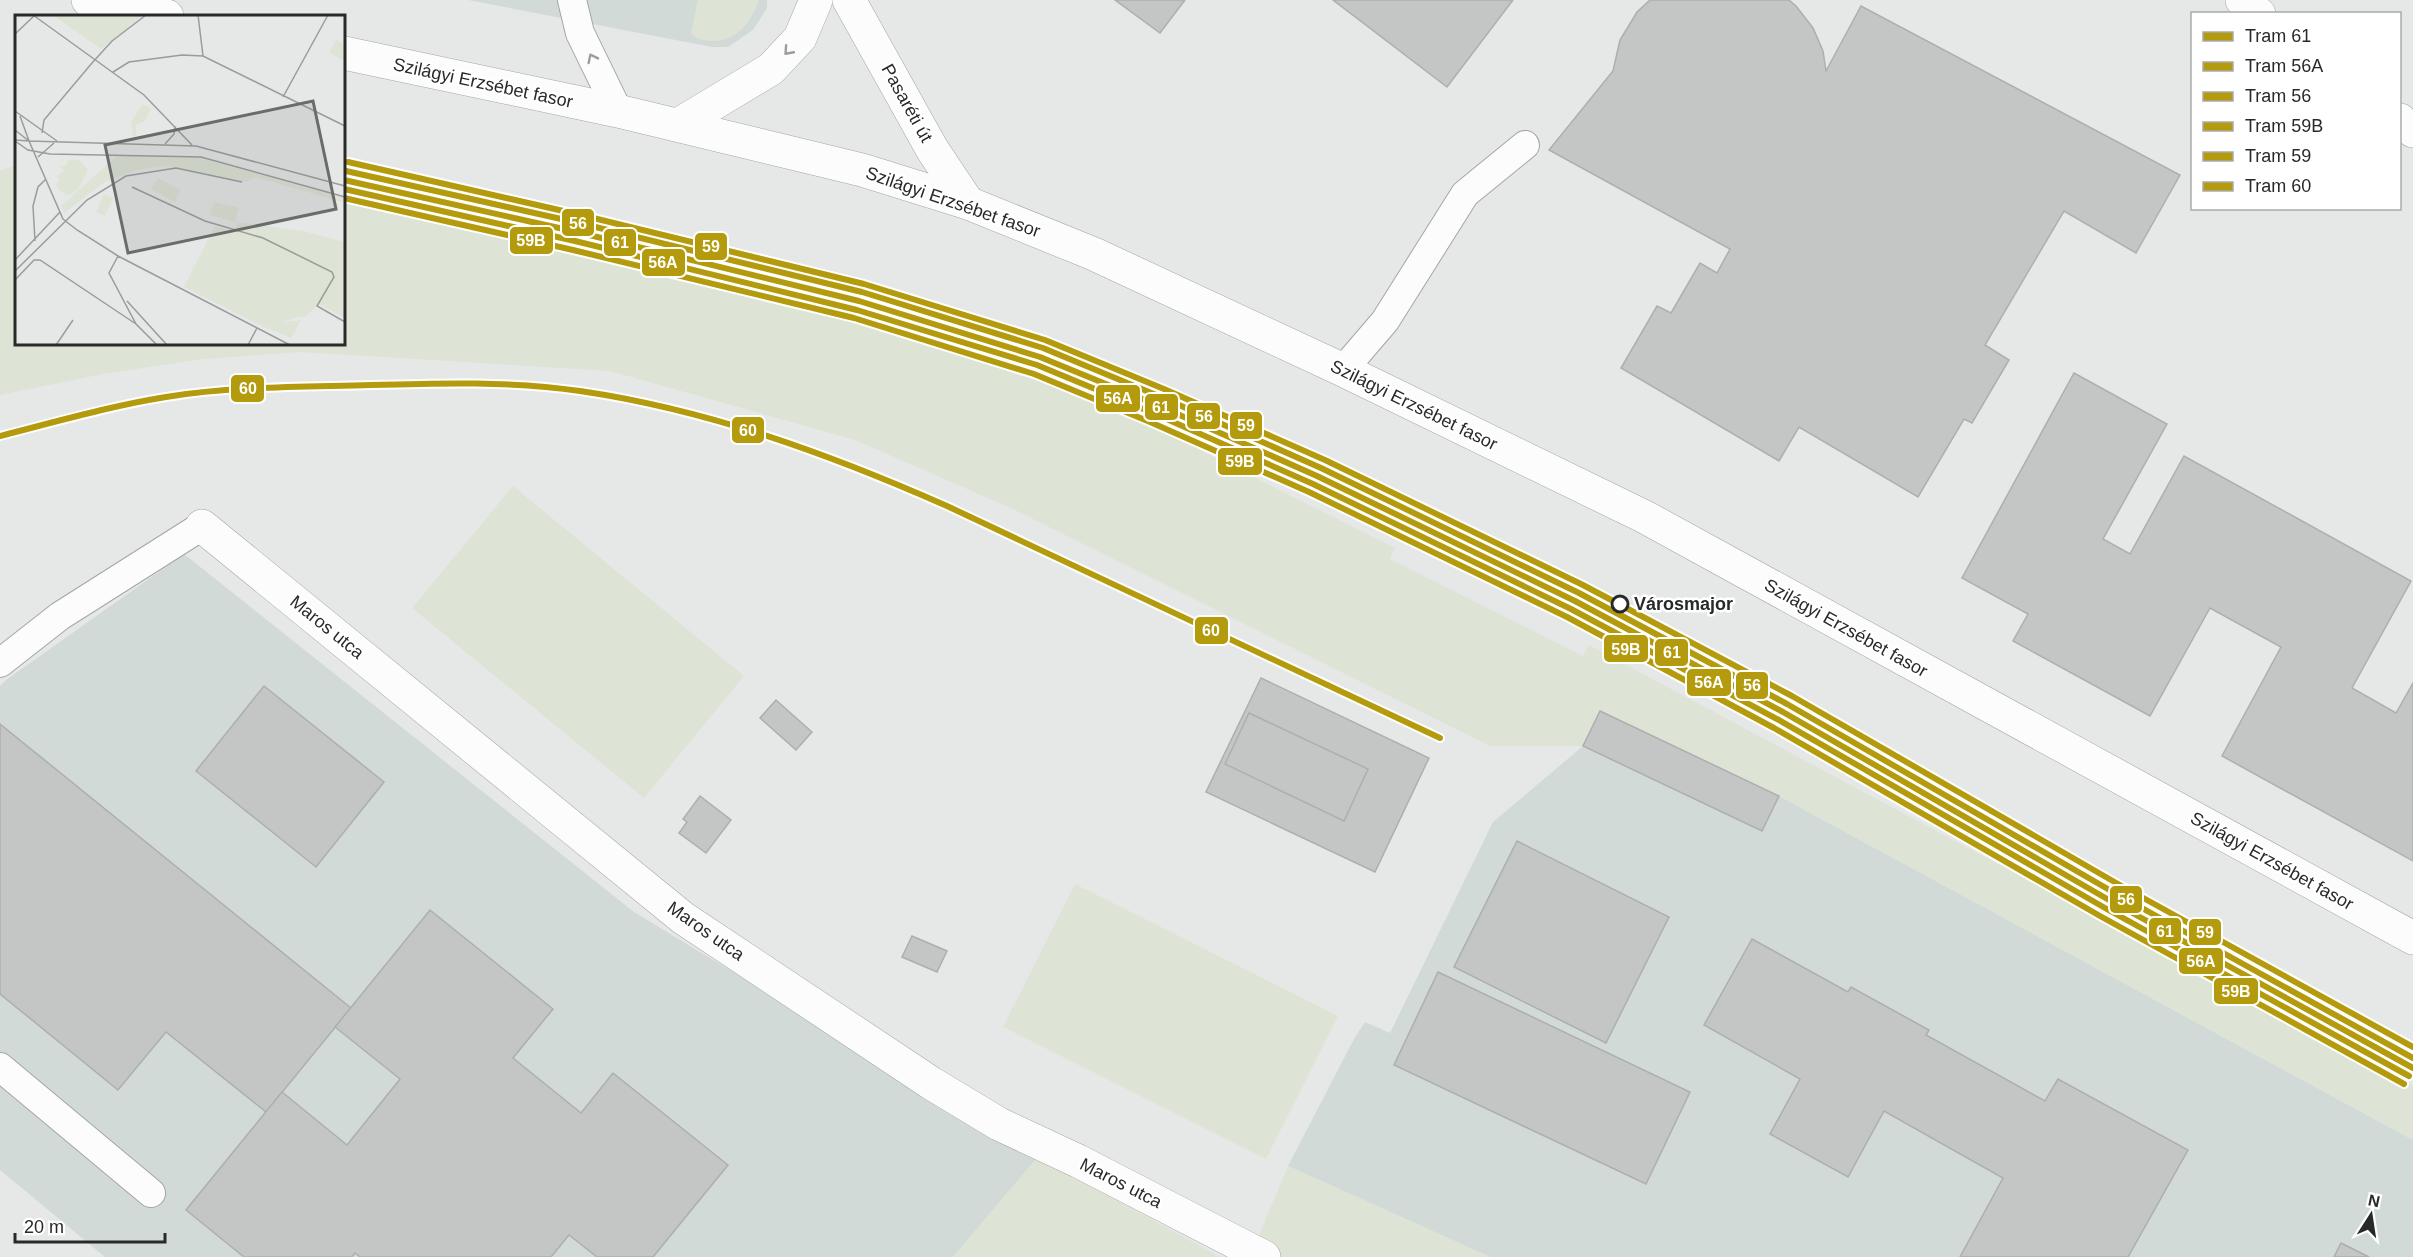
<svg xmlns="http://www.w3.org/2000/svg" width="2413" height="1257" font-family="Helvetica,sans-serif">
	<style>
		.built { fill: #d2dad8 }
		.green { fill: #dde3d5 }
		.building { fill: #c4c5c5; stroke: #adafae; stroke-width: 1.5 }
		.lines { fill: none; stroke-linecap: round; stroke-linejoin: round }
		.lane-casing { stroke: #a4a6a5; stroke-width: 30 }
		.street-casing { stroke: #a4a6a5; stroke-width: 34 }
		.secondary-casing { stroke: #a4a6a5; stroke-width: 34 }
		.lane { stroke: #fbfcfb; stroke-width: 28 }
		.street { stroke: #fbfcfb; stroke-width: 33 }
		.secondary { stroke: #fbfcfb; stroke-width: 33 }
		.tram-1-casing { stroke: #fff; stroke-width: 10 }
		.tram-2-casing { stroke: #fff; stroke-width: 10 }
		.tram-3-casing { stroke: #fff; stroke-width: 10 }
		.tram-4-casing { stroke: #fff; stroke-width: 10 }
		.tram-5-casing { stroke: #fff; stroke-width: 10 }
		.tram-6-casing { stroke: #fff; stroke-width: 10 }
		.tram-1 { stroke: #b49b0e; stroke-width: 6 }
		.tram-2 { stroke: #b49b0e; stroke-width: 6 }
		.tram-3 { stroke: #b49b0e; stroke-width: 6 }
		.tram-4 { stroke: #b49b0e; stroke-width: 6 }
		.tram-5 { stroke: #b49b0e; stroke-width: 6 }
		.tram-6 { stroke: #b49b0e; stroke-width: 6 }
		.oneway { stroke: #9c9e9c }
		.stop-dot { fill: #fff; stroke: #282a29; stroke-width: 3 }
		.labels { text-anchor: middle; stroke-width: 5; stroke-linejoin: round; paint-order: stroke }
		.street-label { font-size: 18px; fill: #282a29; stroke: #fff }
		.stop-label { font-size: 18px; font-weight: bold; fill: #282a29; stroke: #fff; text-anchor: start }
		.inset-road { fill: none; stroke: #9a9c9b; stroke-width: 1.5 }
		.view { fill: #6a6c6c; fill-opacity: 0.15; stroke: #6a6c6c; stroke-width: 3 }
		.inset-edge { fill: none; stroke: #282a29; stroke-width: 3 }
		.line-badge { stroke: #fff; stroke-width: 2 }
		.badge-label { font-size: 16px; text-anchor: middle; font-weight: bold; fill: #fff }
	</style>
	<rect width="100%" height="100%" fill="#e6e8e7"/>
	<g class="built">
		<polygon points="468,0 767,0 767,8 753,30 728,47 712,47"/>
		<polygon points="184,554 634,912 1038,1157 953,1257 105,1257 0,1170 0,686 6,680"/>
		<polygon points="1583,746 1779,796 2413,1140 2413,1257 1490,1257 1288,1166 1355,1037 1365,1022 1390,1033 1493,822"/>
	</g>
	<g class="green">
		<path d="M698,0H759C750,23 739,40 713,41C705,41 696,39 691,33Z"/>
		<polygon points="16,166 16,344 344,344 344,199 1027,363 1395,548 1390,559 1583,656 1589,645 2413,1086 2413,1140 1779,796 1600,711 1583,746 1490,746 1013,509 855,440 610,371 300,352 203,359 103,374 0,395 0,170"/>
		<polygon points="513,486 744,676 644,798 412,608"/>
		<polygon points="1075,884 1338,1016 1266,1159 1003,1027"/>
		<polygon points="1038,1157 1220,1257 953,1257"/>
		<polygon points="1288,1166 1490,1257 1250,1257"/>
	</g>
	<g class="building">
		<polygon points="1115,0 1185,0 1160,33"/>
		<polygon points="1333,0 1513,0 1447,87"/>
		<polygon points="1650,0 1789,0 1796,6 1813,28 1823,51 1826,71 1861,6 2180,175 2136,253 2064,211 1985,345 2009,360 1972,423 1964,419 1918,497 1799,427 1779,461 1621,368 1657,306 1671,313 1700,263 1717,273 1730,249 1549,150 1613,71 1620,40 1637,12"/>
		<polygon points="2074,373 2167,424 2103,539 2130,554 2184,456 2411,581 2352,688 2396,713 2413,683 2413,861 2222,756 2281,647 2210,608 2150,716 2013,641 2028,614 1962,578"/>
		<polygon points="1261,678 1429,758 1375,872 1206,792"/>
		<polygon points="264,686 384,782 316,867 196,771"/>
		<polygon points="776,700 812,732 796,750 760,718"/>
		<polygon points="1600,711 1779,796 1762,831 1583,746"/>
		<polygon points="1249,713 1368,769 1344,821 1225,764"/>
		<polygon points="0,724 351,1008 266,1112 166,1032 118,1090 0,994"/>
		<polygon points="700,796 731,820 706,853 679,833 687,822 683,819"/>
		<polygon points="1517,841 1669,917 1606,1043 1454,967"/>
		<polygon points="430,910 553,1009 513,1058 581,1113 613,1073 728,1165 653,1257 597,1257 569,1235 551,1257 360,1257 355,1253 352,1257 244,1257 186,1210 282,1092 347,1145 400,1079 335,1027"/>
		<polygon points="912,936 947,951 937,972 902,957"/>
		<polygon points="1752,939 1848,992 1851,987 1929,1030 1926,1035 2045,1101 2058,1079 2188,1150 2128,1257 1960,1257 2003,1178 1884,1111 1848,1177 1770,1134 1800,1079 1704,1025"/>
		<polygon points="1438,972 1690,1092 1646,1184 1394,1065"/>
		<polygon points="2341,1243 2369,1257 2334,1257"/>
	</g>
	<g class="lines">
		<defs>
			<g id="lane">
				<polyline points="572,0 580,33 618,111"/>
				<polyline points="1343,370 1385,321 1465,194 1525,145"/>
				<polyline points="0,663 60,616 202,526"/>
				<polyline points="0,1067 151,1193"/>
			</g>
			<g id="street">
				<polyline points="2242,0 2259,14"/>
				<polyline points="2400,120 2413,131"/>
				<polyline points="202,526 683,918 931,1083 999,1124 1078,1161 1264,1257"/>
			</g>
			<g id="secondary">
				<polyline points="88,0 167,16"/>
				<polyline points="849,0 932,149 968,203"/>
				<polyline points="344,53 618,111 862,170 968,203 1094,254 1343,370 1645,517 2413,938"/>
				<polyline points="678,125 771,69 800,38 816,0"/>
			</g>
		</defs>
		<use href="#lane" class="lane-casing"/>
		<use href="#street" class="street-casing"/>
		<use href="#secondary" class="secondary-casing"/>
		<use href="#lane" class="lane"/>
		<use href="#street" class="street"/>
		<use href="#secondary" class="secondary"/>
		<defs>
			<polyline id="tram-1" points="344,180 577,232 859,301 1040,357 1157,405 1317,476 1575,601 1783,712 2109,900 2413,1068"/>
			<polyline id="tram-2" points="344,189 575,241 857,310 1037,365 1153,413 1313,484 1571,609 1779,720 2105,908 2409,1076"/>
			<polyline id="tram-3" points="346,171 579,223 862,292 1043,348 1161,397 1321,468 1579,593 1787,704 2113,892 2413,1058"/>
			<polyline id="tram-4" points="344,198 573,250 854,318 1034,374 1150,422 1309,492 1567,617 1774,728 2100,916 2404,1084"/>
			<polyline id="tram-5" points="348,162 581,215 864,284 1045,340 1164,389 1325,460 1583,585 1792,696 2118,884 2413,1047"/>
			<path id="tram-6" d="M0,436C55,422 110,406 166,397C234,386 303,387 371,385C441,383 511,381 580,391C709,410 829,454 947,506L1440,738"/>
		</defs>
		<use href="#tram-1" class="tram-1-casing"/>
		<use href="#tram-2" class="tram-2-casing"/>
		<use href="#tram-3" class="tram-3-casing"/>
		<use href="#tram-4" class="tram-4-casing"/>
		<use href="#tram-5" class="tram-5-casing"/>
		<use href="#tram-6" class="tram-6-casing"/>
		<use href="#tram-1" class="tram-1"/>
		<use href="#tram-2" class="tram-2"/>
		<use href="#tram-3" class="tram-3"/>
		<use href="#tram-4" class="tram-4"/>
		<use href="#tram-5" class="tram-5"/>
		<use href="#tram-6" class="tram-6"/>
	</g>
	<defs><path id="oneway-chevron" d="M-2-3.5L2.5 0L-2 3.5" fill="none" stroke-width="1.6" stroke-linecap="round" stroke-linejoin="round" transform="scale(1.5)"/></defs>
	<g class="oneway">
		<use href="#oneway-chevron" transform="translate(788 51) rotate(132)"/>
		<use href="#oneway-chevron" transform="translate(592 58) rotate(-116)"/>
	</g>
	<circle class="stop-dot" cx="1620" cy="604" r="8"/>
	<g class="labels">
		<g class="street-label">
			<text transform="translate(483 83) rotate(12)" y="6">Szilágyi Erzsébet fasor</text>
			<text transform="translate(907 103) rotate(61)" y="6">Pasaréti út</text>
			<text transform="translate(953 202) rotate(19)" y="6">Szilágyi Erzsébet fasor</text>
			<text transform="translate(1414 405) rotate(26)" y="6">Szilágyi Erzsébet fasor</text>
			<text transform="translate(327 627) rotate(39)" y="6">Maros utca</text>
			<text transform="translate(1846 628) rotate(29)" y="6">Szilágyi Erzsébet fasor</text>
			<text transform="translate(2272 861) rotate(29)" y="6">Szilágyi Erzsébet fasor</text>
			<text transform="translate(706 931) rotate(35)" y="6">Maros utca</text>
			<text transform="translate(1121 1183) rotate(27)" y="6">Maros utca</text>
		</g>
		<g class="stop-label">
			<text x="1634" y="610">Városmajor</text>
		</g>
	</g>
	<g transform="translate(15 15)">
		<rect width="330" height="330" fill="#e6e8e7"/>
		<path d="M38,0H128L86,34ZM321,25L330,30V46L314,38ZM128,89L136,94L129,107L121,109V121H118L116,107ZM102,141L185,143L330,183V188L241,162L232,167L149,151L122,155L88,168L49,198L46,191ZM53,145H64L73,155L64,173L54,180L46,177L41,169L45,167L42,161L49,156L45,152L52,150ZM143,163L166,175L160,187L136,175ZM89,179L98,183L90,201L81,197ZM199,187L224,193L220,207L195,200ZM222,207L288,216L330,227V303L304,289L290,302H282L265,308L286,305L276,323L255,314L256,310L253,314L169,272L200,211L220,217Z" fill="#dde3d5"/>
		<path class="inset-road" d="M18,0L129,80L177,130M183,0L188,41M0,19L19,1M98,57L114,47L167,40L188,41L330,111M268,82L313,0M0,96L42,126M5,101L14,126M0,115L14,126L181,131L330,171M27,118L29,105L77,48L97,26L131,0M0,125L14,126L48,204L62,215L103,241L275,330M0,126L13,135L35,139L186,142L330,182M150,129L159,119L160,111M23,142L39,128M117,172L190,206L248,223L317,257L319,262L302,291L330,307M20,226L18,191L23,172L31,164M103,241L94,258L121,309L142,330M0,245L45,197M0,256L72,185L111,161L161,153L227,167M0,265L19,245H25L121,309M112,286L152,330M41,330L58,305M233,330L242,313"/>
		<path class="view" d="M298,86L321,194L113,238L90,130Z"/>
		<rect width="330" height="330" class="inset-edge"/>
	</g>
	<g class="line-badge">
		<rect x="561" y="208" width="34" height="29" rx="6" fill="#b49b0e"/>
		<rect x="509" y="226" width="45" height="29" rx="6" fill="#b49b0e"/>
		<rect x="603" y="228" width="34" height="29" rx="6" fill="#b49b0e"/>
		<rect x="694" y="232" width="34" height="29" rx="6" fill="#b49b0e"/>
		<rect x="641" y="248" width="45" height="29" rx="6" fill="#b49b0e"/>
		<rect x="230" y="374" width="35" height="29" rx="6" fill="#b49b0e"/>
		<rect x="1095" y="384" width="46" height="29" rx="6" fill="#b49b0e"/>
		<rect x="1144" y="393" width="35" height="28" rx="6" fill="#b49b0e"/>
		<rect x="1186" y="402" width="35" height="28" rx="6" fill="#b49b0e"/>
		<rect x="1229" y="411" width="34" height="29" rx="6" fill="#b49b0e"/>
		<rect x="731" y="416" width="34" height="28" rx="6" fill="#b49b0e"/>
		<rect x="1217" y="447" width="46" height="29" rx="6" fill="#b49b0e"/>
		<rect x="1194" y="616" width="35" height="29" rx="6" fill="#b49b0e"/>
		<rect x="1603" y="634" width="46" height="29" rx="6" fill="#b49b0e"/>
		<rect x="1654" y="638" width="35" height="29" rx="6" fill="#b49b0e"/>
		<rect x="1686" y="668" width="46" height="29" rx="6" fill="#b49b0e"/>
		<rect x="1735" y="671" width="34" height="29" rx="6" fill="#b49b0e"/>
		<rect x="2109" y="885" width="34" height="29" rx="6" fill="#b49b0e"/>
		<rect x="2148" y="917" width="34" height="28" rx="6" fill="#b49b0e"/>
		<rect x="2188" y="918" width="34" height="28" rx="6" fill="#b49b0e"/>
		<rect x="2178" y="947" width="46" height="28" rx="6" fill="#b49b0e"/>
		<rect x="2213" y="977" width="46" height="28" rx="6" fill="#b49b0e"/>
	</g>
	<g class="badge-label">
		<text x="578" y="229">56</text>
		<text x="531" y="246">59B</text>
		<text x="620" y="248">61</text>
		<text x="711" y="252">59</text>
		<text x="663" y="268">56A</text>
		<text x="248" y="394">60</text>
		<text x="1118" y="404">56A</text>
		<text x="1161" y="413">61</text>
		<text x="1204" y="422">56</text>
		<text x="1246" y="431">59</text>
		<text x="748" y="436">60</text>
		<text x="1240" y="467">59B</text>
		<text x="1211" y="636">60</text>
		<text x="1626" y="655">59B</text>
		<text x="1672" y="658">61</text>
		<text x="1709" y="688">56A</text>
		<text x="1752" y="691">56</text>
		<text x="2126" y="905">56</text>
		<text x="2165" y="937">61</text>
		<text x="2205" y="938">59</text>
		<text x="2201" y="967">56A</text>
		<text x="2236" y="997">59B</text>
	</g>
	<rect x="2191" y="12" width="210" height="198" fill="#ffffff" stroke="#a9aaa9" stroke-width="1.5"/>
	<rect x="2203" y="32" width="30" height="9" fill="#b49b0e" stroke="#a9aaa9" stroke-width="1.5"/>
	<text x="2245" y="42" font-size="18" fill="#282a29">Tram 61</text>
	<rect x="2203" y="62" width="30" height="9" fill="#b49b0e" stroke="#a9aaa9" stroke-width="1.5"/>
	<text x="2245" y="72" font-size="18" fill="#282a29">Tram 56A</text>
	<rect x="2203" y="92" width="30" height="9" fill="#b49b0e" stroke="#a9aaa9" stroke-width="1.5"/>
	<text x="2245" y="102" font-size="18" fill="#282a29">Tram 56</text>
	<rect x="2203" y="122" width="30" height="9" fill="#b49b0e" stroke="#a9aaa9" stroke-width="1.5"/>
	<text x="2245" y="132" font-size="18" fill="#282a29">Tram 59B</text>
	<rect x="2203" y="152" width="30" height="9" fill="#b49b0e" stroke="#a9aaa9" stroke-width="1.5"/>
	<text x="2245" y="162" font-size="18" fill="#282a29">Tram 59</text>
	<rect x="2203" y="182" width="30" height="9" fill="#b49b0e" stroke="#a9aaa9" stroke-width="1.5"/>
	<text x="2245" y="192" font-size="18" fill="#282a29">Tram 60</text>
	<g transform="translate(2371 1215) rotate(12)" stroke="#ffffff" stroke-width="4.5" paint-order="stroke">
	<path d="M0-4.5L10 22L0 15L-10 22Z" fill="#282a29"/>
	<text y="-9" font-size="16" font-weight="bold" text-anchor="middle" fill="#282a29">N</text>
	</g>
	<path d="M15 1233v9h150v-9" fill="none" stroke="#282a29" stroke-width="3"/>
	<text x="24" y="1233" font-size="18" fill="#282a29" stroke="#ffffff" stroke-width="4.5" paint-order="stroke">20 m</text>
</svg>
